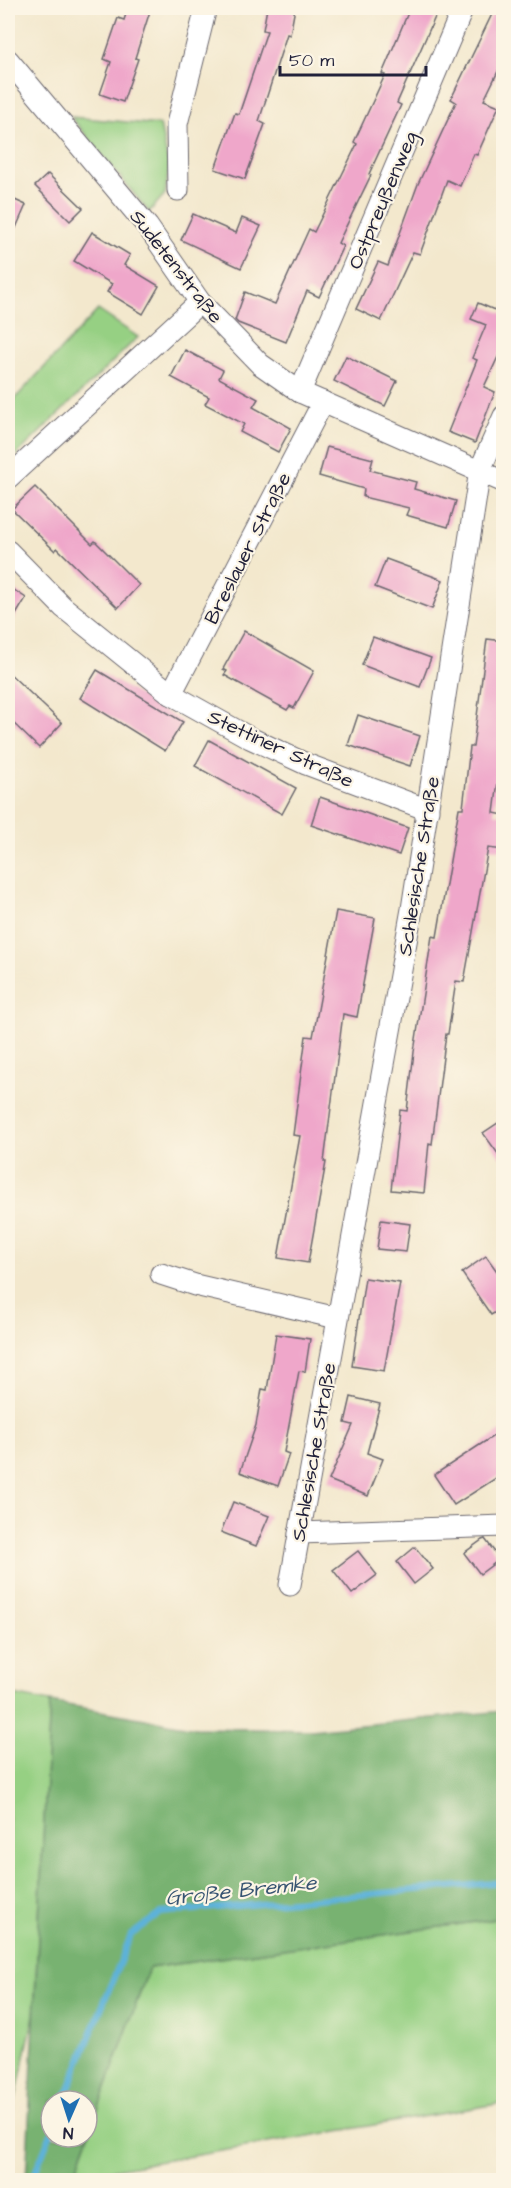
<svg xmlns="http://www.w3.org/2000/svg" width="511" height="2188" font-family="'Architects Daughter',sans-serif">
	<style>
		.green { fill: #96d083; stroke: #5c795f; stroke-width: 1.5 }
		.forest { fill: #78b271; stroke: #4d6a56; stroke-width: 1.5; fill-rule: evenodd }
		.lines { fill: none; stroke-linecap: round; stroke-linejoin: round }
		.stream { stroke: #5db2d9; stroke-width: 6 }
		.building { fill: #efa7ca }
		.minor-casing { stroke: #6b676e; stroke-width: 23 }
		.minor { stroke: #fff; stroke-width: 21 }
		.labels { text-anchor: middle; stroke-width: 4.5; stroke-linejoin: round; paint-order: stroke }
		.street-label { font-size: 20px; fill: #22223b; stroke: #fcf5e5 }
		.water-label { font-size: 21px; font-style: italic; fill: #375472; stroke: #fcf5e5 }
	</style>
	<rect width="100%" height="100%" fill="#fcf5e5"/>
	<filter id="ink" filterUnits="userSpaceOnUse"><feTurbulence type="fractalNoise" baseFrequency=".0167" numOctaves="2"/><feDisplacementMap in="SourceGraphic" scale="12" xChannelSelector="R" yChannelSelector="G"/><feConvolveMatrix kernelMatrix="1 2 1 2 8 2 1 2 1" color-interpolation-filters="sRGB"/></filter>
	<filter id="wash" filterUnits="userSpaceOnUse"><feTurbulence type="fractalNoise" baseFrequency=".008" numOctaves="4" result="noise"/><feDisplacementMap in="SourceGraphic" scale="24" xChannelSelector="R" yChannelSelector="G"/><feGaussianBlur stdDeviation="1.35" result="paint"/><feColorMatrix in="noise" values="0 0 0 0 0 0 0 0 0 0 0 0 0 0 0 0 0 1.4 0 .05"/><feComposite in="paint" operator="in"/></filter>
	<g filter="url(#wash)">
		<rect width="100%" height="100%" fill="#f3e8cd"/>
		<g class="green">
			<polygon points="71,117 160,125 169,167 165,194 149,212"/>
			<polygon points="98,310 138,337 8,463 8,406"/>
			<polygon points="8,1694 50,1702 34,2016 8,2132"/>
			<polygon points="503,1918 503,2103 74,2176 149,1968"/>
		</g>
		<path class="forest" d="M50,1702L196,1728L311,1730L503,1711V1918L149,1968L74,2176L54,2180H26ZM51,2101H87V2137H51Z"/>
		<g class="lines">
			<g class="stream">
				<polyline points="64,2101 131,1935 161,1913 504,1882"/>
				<polyline points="32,2180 51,2133"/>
			</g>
		</g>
		<g id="blocks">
			<g class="building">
				<polygon points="128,8 151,8 135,58 138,59 123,102 100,94 111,62 104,59 118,18 124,20"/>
				<polygon points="267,8 295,8 290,35 287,34 259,121 265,124 245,179 215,169 235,113 239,114 267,31 263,30"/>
				<polygon points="410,8 439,8 397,103 401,105 369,174 371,175 338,243 343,246 319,297 307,291 286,342 238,323 235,320 245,292 275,304 309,229 314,232 357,144 354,142 385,75 382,74"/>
				<polygon points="495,8 504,8 504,59 484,100 499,106 477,155 474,154 460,186 447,180 420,254 413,252 381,321 356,309 378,262 388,266 418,184 456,102 451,99"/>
				<polygon points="48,174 83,208 70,221 35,186"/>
				<polygon points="8,197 26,205 8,246"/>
				<polygon points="193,214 236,233 242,218 261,226 241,268 181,240"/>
				<polygon points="92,232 130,255 124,265 159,286 143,314 107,292 112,284 74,261"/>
				<polygon points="478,303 504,314 504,344 484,387 495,392 475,443 448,432 477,360 472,358 486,325 471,319"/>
				<polygon points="185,350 223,370 219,378 258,399 253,407 291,428 278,452 240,432 244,424 205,404 209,397 171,377"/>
				<polygon points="346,356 397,381 385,406 334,381"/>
				<polygon points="327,447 373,459 370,470 416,482 414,489 456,501 448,527 406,515 409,508 363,497 364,489 319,476"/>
				<polygon points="35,487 92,544 95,541 139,585 118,608 57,548 55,551 12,509"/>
				<polygon points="386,559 443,580 432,609 375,587"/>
				<polygon points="8,586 26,598 8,628"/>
				<polygon points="244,631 314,671 294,708 290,706 287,710 224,675 227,671 223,669"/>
				<polygon points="373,637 431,658 420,687 362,665"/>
				<polygon points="487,639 504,641 504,735 494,813 504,815 504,850 488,848 464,982 456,981 448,1034 446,1034 432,1144 429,1143 424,1193 391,1190 400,1110 407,1111 414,1052 432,936 437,937 459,808 463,808 470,747 473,747"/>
				<polygon points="97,670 183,722 165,751 80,698"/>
				<polygon points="8,672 62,723 39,748 8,718"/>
				<polygon points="358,715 420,736 410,766 348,745"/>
				<polygon points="209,740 296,788 282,814 195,766"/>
				<polygon points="320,797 408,828 399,855 311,825"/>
				<polygon points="336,911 375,918 357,1017 343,1014 324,1162 326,1162 308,1263 278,1258 300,1136 293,1135 306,1036 313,1037"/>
				<polygon points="504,1119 504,1162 483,1133"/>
				<polygon points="381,1220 410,1224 406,1252 377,1249"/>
				<polygon points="486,1256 504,1281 504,1307 491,1315 462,1273"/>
				<polygon points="365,1278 400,1283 384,1371 352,1366"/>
				<polygon points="276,1334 310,1339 305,1372 299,1371 284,1452 289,1454 278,1486 240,1472 256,1425 262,1389 267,1390"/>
				<polygon points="351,1397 380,1404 367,1453 383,1459 368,1496 329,1480 353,1425 345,1423"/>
				<polygon points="504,1429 504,1473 454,1505 434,1475"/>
				<polygon points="233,1502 269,1516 256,1546 221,1532"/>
				<polygon points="485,1539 500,1559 480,1574 464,1553 482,1540"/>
				<polygon points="415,1547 433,1569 414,1584 397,1562"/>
				<polygon points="358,1551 377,1575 352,1594 333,1570"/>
			</g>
		</g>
	</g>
	<g filter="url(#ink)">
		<use href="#blocks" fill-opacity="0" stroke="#6b676e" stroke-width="1.5"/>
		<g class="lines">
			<defs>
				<g id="minor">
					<polyline points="8,60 148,227 200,302 260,364 300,392 504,482"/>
					<polyline points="178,190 177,124 206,8"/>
					<polyline points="300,392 463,8"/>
					<polyline points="8,478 200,302"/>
					<polyline points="8,551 63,607 171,694 250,738 306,764 428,810"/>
					<polyline points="171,694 323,402"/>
					<polyline points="161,1274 195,1285 337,1318"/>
					<polyline points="299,1533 504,1526"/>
					<polyline points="290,1585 412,909 480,470 504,416"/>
				</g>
			</defs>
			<use href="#minor" class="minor-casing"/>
			<use href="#minor" class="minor"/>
		</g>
	</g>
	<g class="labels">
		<g class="street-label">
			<text transform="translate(382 200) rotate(-67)" y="7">Ostpreußenweg</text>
			<text transform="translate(177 266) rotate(52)" y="7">Sudetenstraße</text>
			<text transform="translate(247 548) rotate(-63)" y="7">Breslauer Straße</text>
			<text transform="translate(281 748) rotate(25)" y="7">Stettiner Straße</text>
			<text transform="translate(418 866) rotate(-81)" y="7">Schlesische Straße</text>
			<text transform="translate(313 1452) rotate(-80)" y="7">Schlesische Straße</text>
		</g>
		<g class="water-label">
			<text transform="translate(241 1890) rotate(-6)" y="7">Große Bremke</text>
		</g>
	</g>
	<rect width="511" height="2188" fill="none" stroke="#fcf5e5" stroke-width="30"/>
	<g transform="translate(69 2119) rotate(183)"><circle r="28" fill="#fcf5e5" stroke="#a5a1a1" stroke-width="1.5"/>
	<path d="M0-4.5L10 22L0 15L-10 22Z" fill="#1f6fb2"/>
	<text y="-9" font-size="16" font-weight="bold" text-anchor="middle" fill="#22223b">N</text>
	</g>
	<path d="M280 66v9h146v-9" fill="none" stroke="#22223b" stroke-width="3"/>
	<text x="289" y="66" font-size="18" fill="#22223b" stroke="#fcf5e5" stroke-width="4.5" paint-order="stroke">50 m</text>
</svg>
